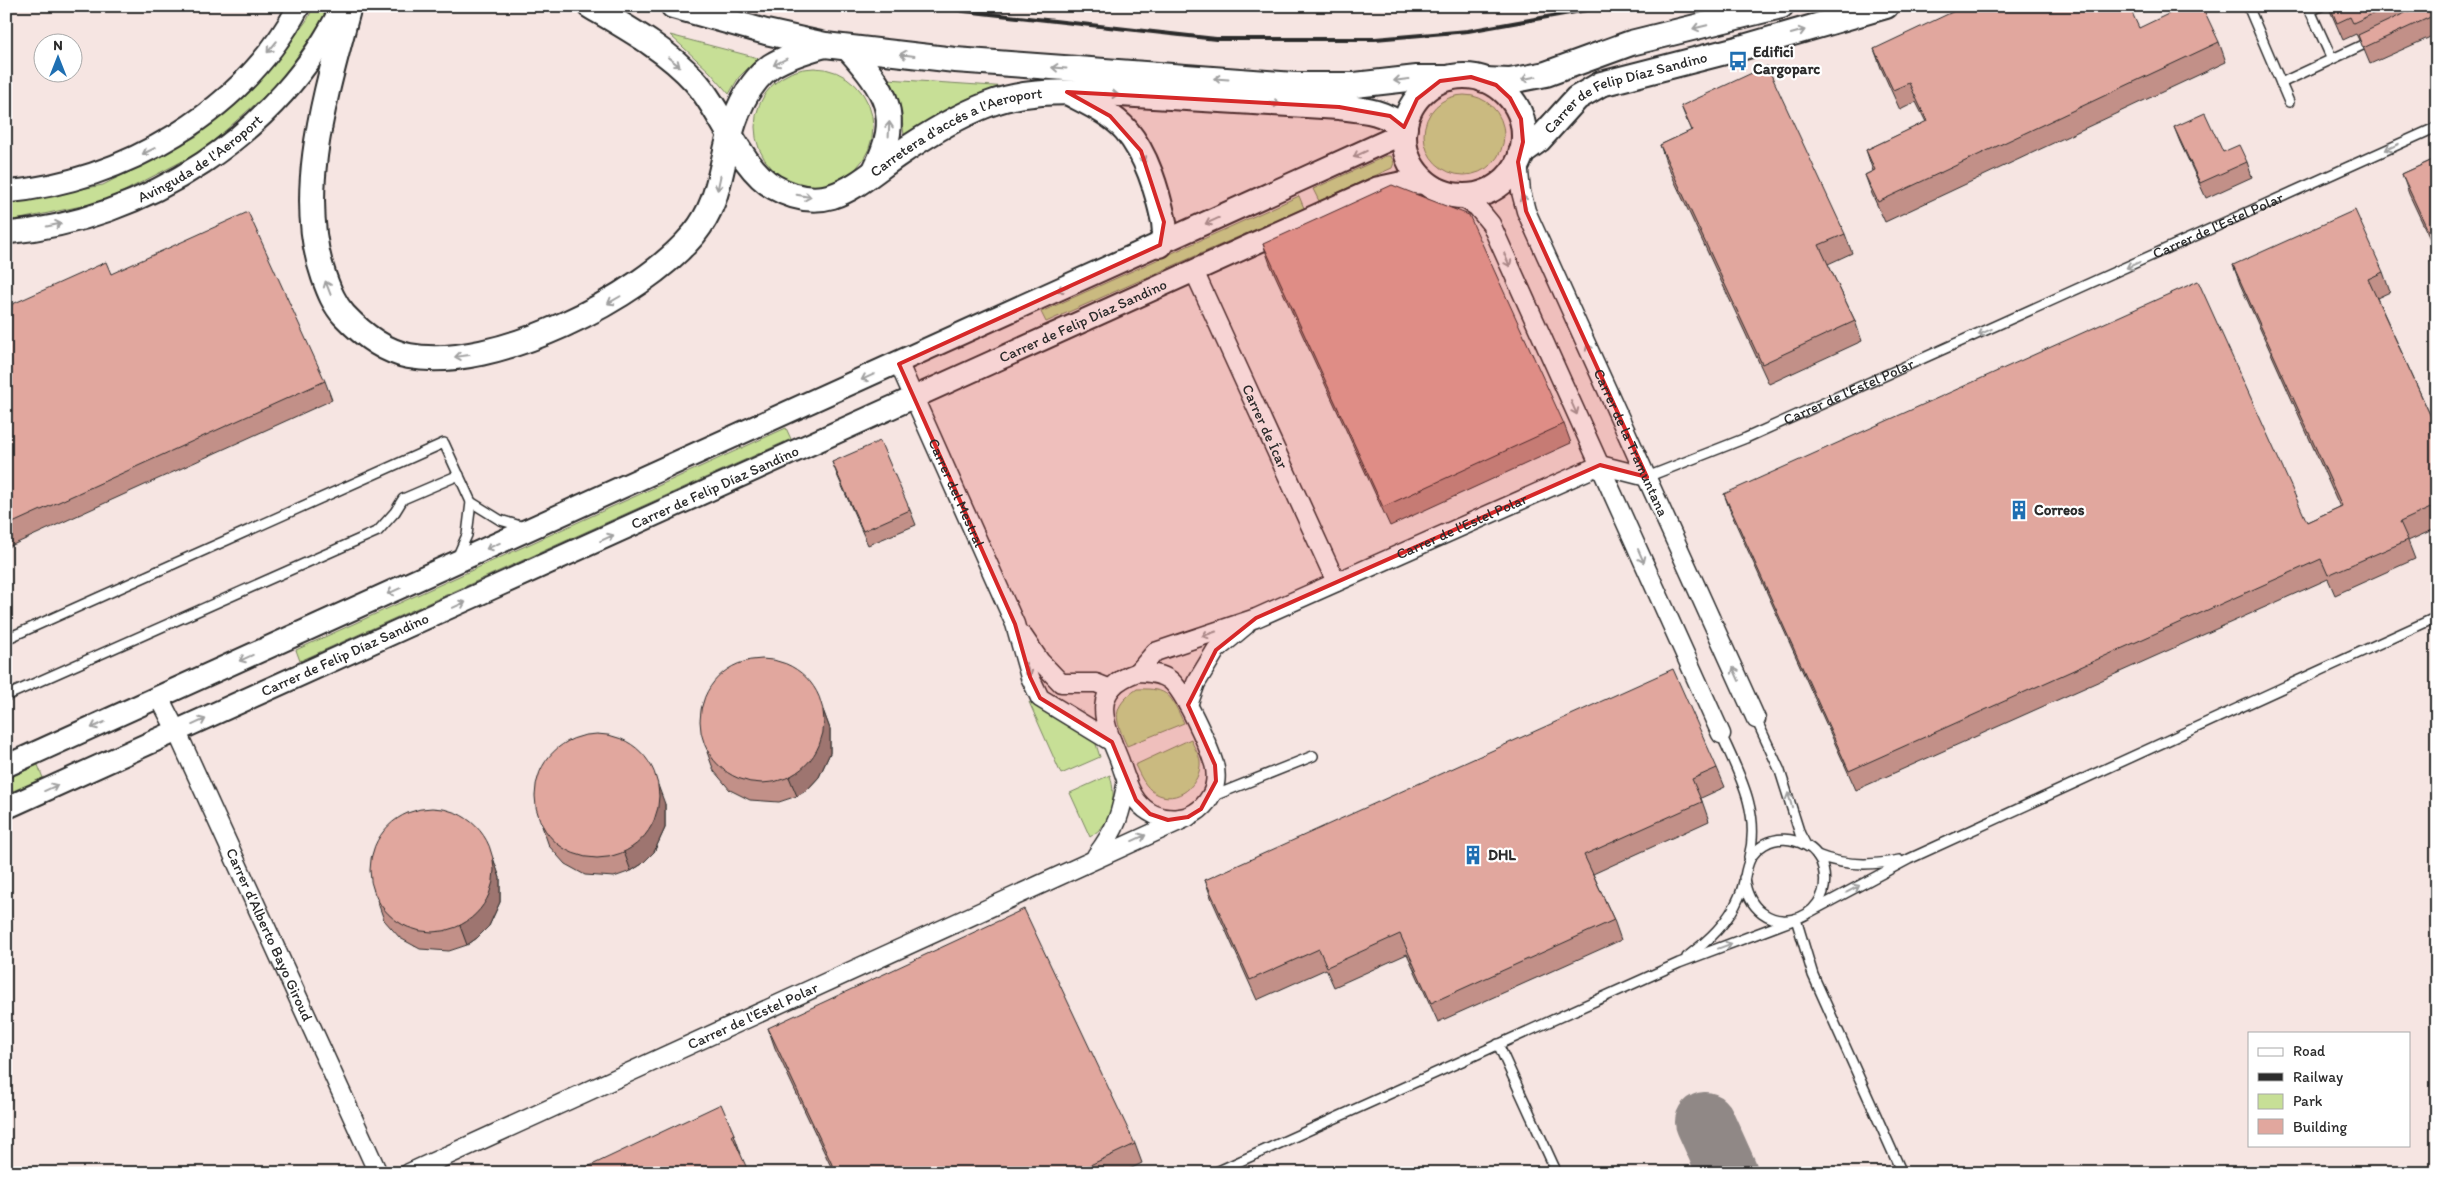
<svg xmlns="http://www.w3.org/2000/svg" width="2443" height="1179" font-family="Itim,sans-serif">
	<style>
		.green { fill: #c7df96; stroke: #798560 }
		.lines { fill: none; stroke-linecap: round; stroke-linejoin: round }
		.taxiway { stroke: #908886; stroke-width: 60 }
		.service-casing { stroke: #2b2b2b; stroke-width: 12 }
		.minor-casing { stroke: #2b2b2b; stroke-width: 21 }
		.tertiary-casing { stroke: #2b2b2b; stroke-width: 25 }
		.secondary-casing { stroke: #2b2b2b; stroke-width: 28 }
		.service { stroke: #fff; stroke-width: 9 }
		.minor { stroke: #fff; stroke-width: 18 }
		.tertiary { stroke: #fff; stroke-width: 21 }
		.secondary { stroke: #fff; stroke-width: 24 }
		.rail { stroke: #2b2b2b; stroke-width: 4 }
		.wall { fill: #c29088; stroke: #2b2b2b }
		.shaded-wall { fill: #9e756f; stroke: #2b2b2b }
		.building { fill: #e1a79e; stroke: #2b2b2b }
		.oneway { stroke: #a0a0a0 }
		.marked { fill: #d62828; fill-opacity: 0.2; stroke: #d62828; stroke-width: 4; stroke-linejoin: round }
		.labels { text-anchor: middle; stroke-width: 4.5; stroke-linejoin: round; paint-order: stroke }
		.poi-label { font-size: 15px; font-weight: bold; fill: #2b2b2b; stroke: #fff; text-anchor: start }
		.street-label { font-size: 15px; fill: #2b2b2b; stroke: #fff }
	</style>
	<rect width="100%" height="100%" fill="#f6e5e2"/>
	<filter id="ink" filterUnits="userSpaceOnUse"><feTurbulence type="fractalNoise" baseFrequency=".02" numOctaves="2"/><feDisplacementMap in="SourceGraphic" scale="10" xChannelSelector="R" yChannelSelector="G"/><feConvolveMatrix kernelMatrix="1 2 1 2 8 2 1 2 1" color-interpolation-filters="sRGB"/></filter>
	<g filter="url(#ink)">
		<g class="green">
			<polygon points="314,6 329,6 318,27 278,84 202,151 105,201 6,222 6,203 103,185 197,136 268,72 307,20"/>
			<polygon points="670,35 758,58 739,77 729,94 710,72"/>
			<circle cx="814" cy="127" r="59"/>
			<polygon points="888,79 1009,87 961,103 904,135 901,112"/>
			<circle cx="1464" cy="135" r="40"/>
			<polygon points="1386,156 1391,156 1394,163 1392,168 1319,201 1313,189"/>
			<polygon points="1299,196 1304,208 1046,322 1041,312"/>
			<polygon points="786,428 791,439 300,661 296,650"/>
			<path d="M1137,689C1170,688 1170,695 1184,723L1127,746C1115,719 1110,708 1137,689Z"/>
			<polygon points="1029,702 1095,741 1100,757 1061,774"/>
			<path d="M1191,739C1193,746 1199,754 1200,761C1202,784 1177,806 1155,793C1145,787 1140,775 1135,765Z"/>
			<polygon points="38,765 43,778 6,794 6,779"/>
			<path d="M1110,775C1117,800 1113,822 1090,837L1070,793Z"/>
		</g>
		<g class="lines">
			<polyline class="taxiway" points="1705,1122 1728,1173"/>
			<defs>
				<g id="service">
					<polyline points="2248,6 2289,102"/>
					<polyline points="2308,6 2332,59"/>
					<polyline points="2310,11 2321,6"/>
					<polyline points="2281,83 2371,41"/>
					<path id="s1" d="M1647,477L1746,438L2437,127"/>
					<polyline points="471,502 500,520 524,527"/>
					<polyline points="6,639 444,443 471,502 467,535 457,558"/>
					<polyline points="6,696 378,531 395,512 403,499 459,475"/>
					<polyline points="1756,719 1780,771 1800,834 1806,845"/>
					<path d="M1721,734C1739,774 1761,813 1749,857"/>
					<polyline points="1211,797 1313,756"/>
					<path d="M1817,855C1844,866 1871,866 1899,860"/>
					<polyline points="1810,912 1909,859 2437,617"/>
					<path d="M1687,957C1708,941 1729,922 1739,897C1749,876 1741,859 1765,844C1777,837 1792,838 1805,845C1814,849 1821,858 1823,868C1837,925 1753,945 1744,878"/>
					<polyline points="1498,1044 1557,1173"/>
					<polyline points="1214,1173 1679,963 1796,919 1813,975 1902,1173"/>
				</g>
				<g id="minor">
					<path id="s2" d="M1518,162L1521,192L1526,211L1756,719"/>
					<polyline points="1458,195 1477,207 1491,224 1721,734"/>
					<path id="s3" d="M1194,271L1336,582"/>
					<path id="s4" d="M899,364L1015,624L1030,677L1040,698L1112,742"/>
					<polyline points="1023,636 1040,661 1061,683 1096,683 1111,689"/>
					<path id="s5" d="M1138,672L1155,652L1256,618L1600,465L1647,477"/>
					<path d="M1138,672C1149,673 1161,673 1170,680C1185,692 1208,745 1214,764C1217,774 1216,788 1210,797C1194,825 1156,825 1137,801C1128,790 1124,772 1119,759C1104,723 1088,689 1138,672Z"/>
					<path id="s6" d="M159,697L177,732L378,1173"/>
					<polyline points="1188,705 1196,683 1216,650 1246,625"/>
					<path d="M1096,856C1117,828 1121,814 1127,780"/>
					<path id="s7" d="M409,1173L1188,817"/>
				</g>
				<g id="tertiary">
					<path d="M6,192C124,181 243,112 299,6"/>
					<path id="s8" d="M6,233C145,221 281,133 342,6"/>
					<polyline points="6,766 1404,133"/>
					<path id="s9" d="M6,808L1377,188L1400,183H1427"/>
				</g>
				<g id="secondary">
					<path d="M349,6C327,90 294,193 324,277C329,291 334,304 344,315C362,334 383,351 409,356C493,372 641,298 694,234C712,212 717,191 723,164C730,130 741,88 771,66C787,56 807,50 825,45"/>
					<path id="s10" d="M590,6C627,28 666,49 695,81C721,109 740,168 774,187C827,217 856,184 896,156C925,136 957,116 989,104C1020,92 1054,92 1086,92L1339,107C1366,110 1383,111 1405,128"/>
					<polyline points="673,6 766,32 825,45 955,60 1295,85 1355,85 1417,78 1449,78"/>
					<path d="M848,48C886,91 903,115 875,170"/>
					<circle cx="1464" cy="136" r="60"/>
					<polyline points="1484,80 1510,81 1546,74 1631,43 1781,6"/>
					<path d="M1071,94C1090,104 1112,114 1126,130C1147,155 1157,190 1164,222L1165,233L1160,245"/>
					<path id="s11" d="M1521,153L1539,140L1577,98L1601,84L1737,49L1886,6"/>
				</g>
			</defs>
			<use href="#service" class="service-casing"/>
			<use href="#minor" class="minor-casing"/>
			<use href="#tertiary" class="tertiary-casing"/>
			<use href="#secondary" class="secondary-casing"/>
			<use href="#service" class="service"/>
			<use href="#minor" class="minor"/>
			<use href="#tertiary" class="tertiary"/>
			<use href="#secondary" class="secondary"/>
			<polyline class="rail" points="940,6 964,11 1216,39 1375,39 1468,31 1609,6"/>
		</g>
		<g class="wall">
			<polygon points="2328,6 2437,6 2437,34 2370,64 2360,40 2359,40 2356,34 2343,40"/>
			<polygon points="2139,28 2219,42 2226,62 1885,222 1872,194 1865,175 1873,171 1866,150 1926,122 1916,102 1900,110 1881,68 1874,49"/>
			<polygon points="1681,106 1845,234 1852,253 1828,264 1855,321 1862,341 1769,384 1667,165 1660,145 1691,131"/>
			<polygon points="2174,127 2223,152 2247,162 2252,177 2206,198 2180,142"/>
			<polygon points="2437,158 2437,254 2409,194 2402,174"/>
			<polygon points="1263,244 1564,424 1571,443 1390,526 1270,264"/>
			<polygon points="2233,265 2383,272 2390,292 2377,298 2437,430 2437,528 2408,541 2415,559 2335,595 2328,579 1856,790 1731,513 1724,494 2307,522 2340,507 2240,284"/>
			<polygon points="111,274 325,381 332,400 6,548 6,307"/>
			<polygon points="832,462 910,510 916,525 868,545 838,477"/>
			<polygon points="823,710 830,729 830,753 819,777 807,790 797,796 779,802 750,800 730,790 714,771 707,752"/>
			<polygon points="1717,768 1725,787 1701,798 1709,821 1593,874 1614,920 1621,940 1438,1022 1407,954 1334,987 1326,969 1257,1000 1212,900 1205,880"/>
			<polygon points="665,804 665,828 654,852 642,864 631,871 614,877 585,875 565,864 549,846 542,826"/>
			<polygon points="493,858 500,878 500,902 489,926 477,938 467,945 449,951 420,949 400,938 384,920 377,900"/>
			<polygon points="768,1028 1135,1144 1142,1163 1122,1173 834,1173 775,1048"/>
			<polygon points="734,1134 741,1154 740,1154 575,1173"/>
		</g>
		<g class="shaded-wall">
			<polygon points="823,710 830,729 830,753 819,777 807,790 797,796 789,777"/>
			<polygon points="658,785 665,804 665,828 654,852 642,864 631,871 624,852"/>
			<polygon points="493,858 500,878 500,902 489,926 477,938 467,945 460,926"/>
		</g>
		<g class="building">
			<polygon points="1965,6 2129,6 2139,28 2185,6 2202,6 2219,42 1878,202 1865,175 1875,170 1866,150 1927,121 1909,83 1893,90 1874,49"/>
			<polygon points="2330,6 2390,6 2353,23 2350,17 2337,23"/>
			<polygon points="2420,6 2437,6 2437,14 2363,48 2358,35"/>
			<polygon points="1767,66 1845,234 1819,245 1855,321 1762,364 1660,145 1692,130 1681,106"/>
			<polygon points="2205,113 2223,152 2239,145 2247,162 2200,183 2174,127"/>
			<polygon points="2437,158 2437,250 2402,174"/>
			<polygon points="1392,185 1469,215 1564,424 1383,507 1263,244"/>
			<polygon points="2355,210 2383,272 2368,279 2437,430 2437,505 2400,522 2408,540 2328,575 2321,559 1849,771 1724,494 2198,281 2307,522 2342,506 2233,265"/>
			<polygon points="248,212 325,381 6,526 6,307 106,262 111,274"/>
			<polygon points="880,441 910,510 863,531 832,462"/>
			<circle cx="762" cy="721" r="62"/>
			<polygon points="1673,669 1717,768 1692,779 1702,802 1584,855 1614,920 1431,1003 1400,934 1327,967 1319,949 1250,980 1205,880"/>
			<circle cx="597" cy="796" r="62"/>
			<circle cx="432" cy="870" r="62"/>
			<polygon points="1024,909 1135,1144 1073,1173 836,1173 768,1028"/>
			<polygon points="721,1104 734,1134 732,1135 749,1173 575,1173"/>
		</g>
		<defs><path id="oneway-shaft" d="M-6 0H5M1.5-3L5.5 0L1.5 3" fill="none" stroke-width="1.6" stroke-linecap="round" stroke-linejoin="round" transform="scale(1.25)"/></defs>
		<g class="oneway">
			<use href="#oneway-shaft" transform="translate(1700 27) rotate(167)"/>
			<use href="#oneway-shaft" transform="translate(1798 32) rotate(-16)"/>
			<use href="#oneway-shaft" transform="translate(272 47) rotate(130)"/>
			<use href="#oneway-shaft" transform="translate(907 55) rotate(-173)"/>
			<use href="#oneway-shaft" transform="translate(674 62) rotate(38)"/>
			<use href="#oneway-shaft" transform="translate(780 62) rotate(153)"/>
			<use href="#oneway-shaft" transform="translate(1059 68) rotate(-176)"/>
			<use href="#oneway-shaft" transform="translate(1529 78) rotate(169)"/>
			<use href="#oneway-shaft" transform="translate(1221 79) rotate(-176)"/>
			<use href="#oneway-shaft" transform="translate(1401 80) rotate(173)"/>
			<use href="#oneway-shaft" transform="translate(1111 94) rotate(4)"/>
			<use href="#oneway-shaft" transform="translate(1273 103) rotate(3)"/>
			<use href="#oneway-shaft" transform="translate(889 129) rotate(-87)"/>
			<use href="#oneway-shaft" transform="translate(2392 147) rotate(155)"/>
			<use href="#oneway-shaft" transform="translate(149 151) rotate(154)"/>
			<use href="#oneway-shaft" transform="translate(1360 154) rotate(155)"/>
			<use href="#oneway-shaft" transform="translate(1142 156) rotate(65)"/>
			<use href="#oneway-shaft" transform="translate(719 183) rotate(102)"/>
			<use href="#oneway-shaft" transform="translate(804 196) rotate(10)"/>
			<use href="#oneway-shaft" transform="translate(1524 202) rotate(-107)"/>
			<use href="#oneway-shaft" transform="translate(1212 221) rotate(156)"/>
			<use href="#oneway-shaft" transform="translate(54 225) rotate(-11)"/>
			<use href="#oneway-shaft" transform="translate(1507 260) rotate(66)"/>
			<use href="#oneway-shaft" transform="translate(2133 265) rotate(156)"/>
			<use href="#oneway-shaft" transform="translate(328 288) rotate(-111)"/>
			<use href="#oneway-shaft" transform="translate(1064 288) rotate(155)"/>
			<use href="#oneway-shaft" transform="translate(614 300) rotate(150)"/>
			<use href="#oneway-shaft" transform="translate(1985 332) rotate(156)"/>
			<use href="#oneway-shaft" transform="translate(1590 351) rotate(-114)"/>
			<use href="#oneway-shaft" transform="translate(462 356) rotate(172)"/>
			<use href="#oneway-shaft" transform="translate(868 377) rotate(156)"/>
			<use href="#oneway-shaft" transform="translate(1574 408) rotate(66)"/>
			<use href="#oneway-shaft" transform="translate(607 538) rotate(-24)"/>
			<use href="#oneway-shaft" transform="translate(493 546) rotate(156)"/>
			<use href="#oneway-shaft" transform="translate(1641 556) rotate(66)"/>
			<use href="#oneway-shaft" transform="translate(394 591) rotate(156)"/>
			<use href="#oneway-shaft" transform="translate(459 605) rotate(-24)"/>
			<use href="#oneway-shaft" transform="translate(1209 634) rotate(161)"/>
			<use href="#oneway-shaft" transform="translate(246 658) rotate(156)"/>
			<use href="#oneway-shaft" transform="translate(1028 670) rotate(73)"/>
			<use href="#oneway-shaft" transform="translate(1736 674) rotate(-114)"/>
			<use href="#oneway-shaft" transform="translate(199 722) rotate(-24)"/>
			<use href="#oneway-shaft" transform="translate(98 725) rotate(156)"/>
			<use href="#oneway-shaft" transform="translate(51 788) rotate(-24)"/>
			<use href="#oneway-shaft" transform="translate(1790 800) rotate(-106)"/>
			<use href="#oneway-shaft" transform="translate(1139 838) rotate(-24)"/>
			<use href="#oneway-shaft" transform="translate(1853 889) rotate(-28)"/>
			<use href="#oneway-shaft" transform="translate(1725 946) rotate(-20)"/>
		</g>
	</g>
	<path class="marked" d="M1471,77L1496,85L1510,98L1521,119L1523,142L1518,162L1526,211L1647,477L1600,465L1256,618L1216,650L1188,705L1215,765L1216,781L1201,809L1188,817L1168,820L1150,814L1136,800L1112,742L1040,698L1030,677L1015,624L899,364L1160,245L1164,222L1141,151L1110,116L1067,92L1339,107L1390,116L1404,127L1417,99L1440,81Z"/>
	<defs>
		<symbol id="bus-bare" viewBox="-9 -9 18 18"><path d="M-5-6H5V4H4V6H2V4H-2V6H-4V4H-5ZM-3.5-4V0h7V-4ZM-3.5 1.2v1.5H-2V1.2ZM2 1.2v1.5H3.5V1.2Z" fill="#1f6fb2" stroke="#fff" stroke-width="2.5" paint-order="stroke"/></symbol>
		<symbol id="building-bare" viewBox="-9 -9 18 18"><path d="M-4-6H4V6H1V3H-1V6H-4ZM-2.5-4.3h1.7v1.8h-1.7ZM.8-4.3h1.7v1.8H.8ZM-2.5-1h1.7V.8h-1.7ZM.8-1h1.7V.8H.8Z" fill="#1f6fb2" stroke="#fff" stroke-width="2.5" paint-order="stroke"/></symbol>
	</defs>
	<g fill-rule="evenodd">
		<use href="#bus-bare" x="1724" y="47" width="28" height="28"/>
		<use href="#building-bare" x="2005" y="496" width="28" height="28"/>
		<use href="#building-bare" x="1459" y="841" width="28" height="28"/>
	</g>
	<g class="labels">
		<g class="poi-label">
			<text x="1753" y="57">Edifici<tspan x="1753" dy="17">Cargoparc</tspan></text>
			<text x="2034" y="515">Correos</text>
			<text x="1488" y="860">DHL</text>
		</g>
		<g class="street-label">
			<text dy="5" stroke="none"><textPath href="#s11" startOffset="125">Carrer de Felip Díaz Sandino</textPath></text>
			<text dy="5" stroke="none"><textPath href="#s10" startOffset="465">Carretera d'accés a l'Aeroport</textPath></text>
			<text dy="5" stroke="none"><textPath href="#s8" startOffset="211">Avinguda de l'Aeroport</textPath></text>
			<text dy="5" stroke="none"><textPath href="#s1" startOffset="624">Carrer de l'Estel Polar</textPath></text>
			<text dy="5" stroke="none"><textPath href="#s9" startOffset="1182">Carrer de Felip Díaz Sandino</textPath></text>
			<text dy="5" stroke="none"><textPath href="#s1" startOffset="219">Carrer de l'Estel Polar</textPath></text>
			<text dy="5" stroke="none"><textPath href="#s3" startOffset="171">Carrer de Ícar</textPath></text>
			<text dy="5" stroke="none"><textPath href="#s2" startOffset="304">Carrer de la Tramuntana</textPath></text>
			<text dy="5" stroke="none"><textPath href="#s9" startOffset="778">Carrer de Felip Díaz Sandino</textPath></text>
			<text dy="5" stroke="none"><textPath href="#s4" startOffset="141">Carrer del Mestral</textPath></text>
			<text dy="5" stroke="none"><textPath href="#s5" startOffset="358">Carrer de l'Estel Polar</textPath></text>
			<text dy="5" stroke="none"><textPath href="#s9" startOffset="372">Carrer de Felip Díaz Sandino</textPath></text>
			<text dy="5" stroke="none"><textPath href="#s6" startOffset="262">Carrer d'Alberto Bayo Giroud</textPath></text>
			<text dy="5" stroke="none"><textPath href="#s7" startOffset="378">Carrer de l'Estel Polar</textPath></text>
		</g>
	</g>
	<rect width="2443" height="1179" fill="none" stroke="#fff" stroke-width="25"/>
	<rect x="12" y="12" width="2418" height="1154" fill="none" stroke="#2b2b2b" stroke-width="2" filter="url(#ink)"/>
	<rect x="2248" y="1032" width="162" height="115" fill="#ffffff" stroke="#aaaaaa"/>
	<rect x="2258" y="1048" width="25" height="8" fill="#ffffff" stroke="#aaaaaa"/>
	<text x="2293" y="1056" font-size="15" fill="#2b2b2b">Road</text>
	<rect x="2258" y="1073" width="25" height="8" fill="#2b2b2b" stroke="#aaaaaa"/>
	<text x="2293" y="1082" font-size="15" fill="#2b2b2b">Railway</text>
	<rect x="2258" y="1094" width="25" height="15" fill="#c7df96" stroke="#aaaaaa"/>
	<text x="2293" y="1106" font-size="15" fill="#2b2b2b">Park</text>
	<rect x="2258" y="1119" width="25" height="15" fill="#e1a79e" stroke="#aaaaaa"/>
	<text x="2293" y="1132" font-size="15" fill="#2b2b2b">Building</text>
	<g transform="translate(58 58)"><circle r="24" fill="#ffffff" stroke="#aaaaaa"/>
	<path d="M0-4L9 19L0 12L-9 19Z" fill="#1f6fb2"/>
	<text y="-8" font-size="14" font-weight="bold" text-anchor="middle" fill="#2b2b2b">N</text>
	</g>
</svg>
